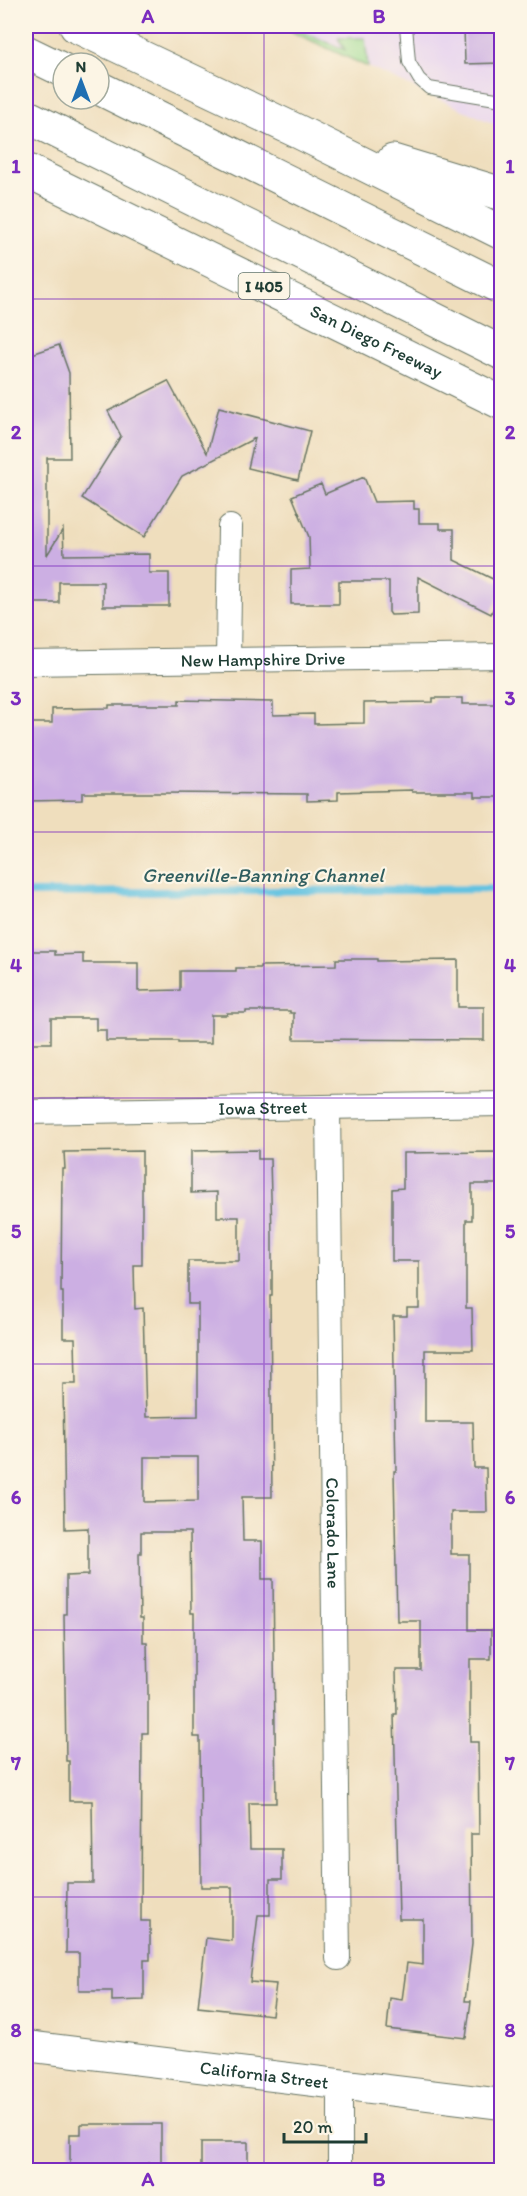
<svg xmlns="http://www.w3.org/2000/svg" width="527" height="2196" font-family="Itim,sans-serif">
	<style>
		.built { fill: #e6d2f0 }
		.green { fill: #9bda90; stroke: #5d8c62; stroke-width: 1.5 }
		.lines { fill: none; stroke-linecap: round; stroke-linejoin: round }
		.stream { stroke: #62c2e1; stroke-width: 8 }
		.building { fill: #ccafe3; fill-rule: evenodd }
		.service-casing { stroke: #687564; stroke-width: 14 }
		.minor-casing { stroke: #687564; stroke-width: 26 }
		.tertiary-casing { stroke: #687564; stroke-width: 32 }
		.motorway-casing { stroke: #687564; stroke-width: 35 }
		.service { stroke: #fff; stroke-width: 12 }
		.minor { stroke: #fff; stroke-width: 24 }
		.tertiary { stroke: #fff; stroke-width: 30 }
		.motorway { stroke: #fff; stroke-width: 33 }
		.grid { fill: none; stroke: #7b2cbf; stroke-width: 1.5; stroke-opacity: 0.55 }
		.labels { text-anchor: middle; stroke-width: 4.5; stroke-linejoin: round; paint-order: stroke }
		.shield { fill: #fcf5e5; stroke: #617469; stroke-width: 1.5 }
		.shield-label { font-size: 16px; font-weight: bold; fill: #1f3d34 }
		.street-label { font-size: 18px; fill: #1f3d34; stroke: #fcf5e5 }
		.water-label { font-size: 20px; font-style: italic; fill: #305e5f; stroke: #fcf5e5 }
		.neatline { fill: none; stroke: #7b2cbf; stroke-width: 2 }
		.grid-label { font-size: 20px; text-anchor: middle; font-weight: bold; fill: #7b2cbf }
	</style>
	<rect width="100%" height="100%" fill="#fcf5e5"/>
	<filter id="ink" filterUnits="userSpaceOnUse"><feTurbulence type="fractalNoise" baseFrequency=".0167" numOctaves="2"/><feDisplacementMap in="SourceGraphic" scale="12" xChannelSelector="R" yChannelSelector="G"/><feConvolveMatrix kernelMatrix="1 2 1 2 8 2 1 2 1" color-interpolation-filters="sRGB"/></filter>
	<filter id="wash" filterUnits="userSpaceOnUse"><feTurbulence type="fractalNoise" baseFrequency=".008" numOctaves="4" result="noise"/><feDisplacementMap in="SourceGraphic" scale="24" xChannelSelector="R" yChannelSelector="G"/><feGaussianBlur stdDeviation="1.35" result="paint"/><feColorMatrix in="noise" values="0 0 0 0 0 0 0 0 0 0 0 0 0 0 0 0 0 1.4 0 .05"/><feComposite in="paint" operator="in"/></filter>
	<g filter="url(#wash)">
		<rect width="100%" height="100%" fill="#efdebd"/>
		<polygon class="built" points="280,26 501,26 501,127 368,67"/>
		<polygon class="green" points="280,26 290,26 345,50 338,38 365,38 368,67"/>
		<g class="lines">
			<polyline class="stream" points="26,893 502,889"/>
		</g>
		<g id="blocks">
			<g class="building">
				<polygon points="464,26 501,26 501,63 465,64"/>
				<polygon points="59,345 69,373 70,458 47,458 47,555 63,529 64,555 149,554 149,573 169,573 169,606 103,606 103,582 59,582 59,603 26,603 26,356"/>
				<polygon points="168,381 207,453 219,407 310,431 298,480 248,468 255,438 182,476 144,537 82,498 121,436 108,411"/>
				<polygon points="364,477 374,502 414,501 414,509 419,509 419,523 440,523 440,529 454,529 454,560 501,583 501,591 491,614 418,577 418,614 391,615 389,612 389,581 339,581 339,604 291,604 291,570 310,569 309,537 292,496 321,484 325,494"/>
				<polygon points="433,698 462,698 462,704 501,704 501,797 475,797 475,792 412,792 412,790 338,792 338,800 307,801 307,794 157,793 82,793 82,800 26,801 26,737 28,737 28,723 52,723 52,709 109,708 109,705 179,705 179,700 273,702 273,715 314,714 314,724 364,723 364,703 433,702"/>
				<polygon points="26,951 55,951 55,955 83,954 83,963 138,963 138,991 180,990 180,971 236,971 236,968 260,968 260,966 336,965 336,959 377,959 377,961 458,960 458,1007 484,1007 484,1040 294,1039 294,1013 290,1013 290,1011 246,1011 246,1013 227,1013 227,1015 211,1015 211,1043 178,1043 178,1041 106,1041 106,1030 96,1030 96,1018 51,1018 51,1043 26,1043"/>
				<path d="M258,1150V1159H270L272,1234V1296H270L272,1497H242L243,1541H262V1579H273L276,1803H249L250,1849H282V1879H270V1915H258L250,1982L276,1984L272,2015L198,2007L206,1938L232,1941V1887H201L200,1737H194V1613H191L190,1532H141V1553H139L140,1618H143V1642H147L148,1691V1733H142L141,1921H150V1960H144V2000L112,2001V1991H79V1953H66L67,1883H93L92,1801H69V1761H66L64,1614H66V1576L88,1575V1528L65,1529L63,1384H76L75,1338H63V1292H61L62,1169H65L64,1152L142,1151V1265H134L135,1309L143,1308L146,1417L198,1416V1304H188V1261H239V1217H217V1192L191,1193V1151ZM144,1457H198V1501L144,1502Z"/>
				<polygon points="496,1152 496,1184 472,1184 472,1220 466,1220 466,1308 472,1308 473,1350 425,1350 425,1422 473,1422 474,1468 486,1468 487,1512 451,1512 451,1554 469,1554 469,1630 491,1630 491,1659 470,1659 470,1742 478,1742 479,1834 471,1834 472,1944 465,2001 471,2001 466,2038 387,2029 390,1998 402,2000 407,1963 423,1965 423,1919 399,1919 394,1714 397,1714 396,1670 421,1670 421,1621 397,1621 394,1471 396,1471 393,1316 407,1316 407,1308 419,1308 419,1261 392,1261 392,1189 403,1188 403,1153"/>
				<polygon points="81,2124 161,2124 161,2163 149,2163 149,2166 101,2166 101,2170 70,2170 70,2134 81,2134"/>
				<rect x="201" y="2142" width="47" height="28"/>
			</g>
		</g>
	</g>
	<g filter="url(#ink)">
		<use href="#blocks" fill-opacity="0" stroke="#687564" stroke-width="1.5"/>
		<g class="lines">
			<defs>
				<polyline id="service" points="406,26 409,62 419,79 429,88 502,100"/>
				<g id="minor">
					<polyline points="228,659 230,527"/>
					<path id="s1" d="M26,663L502,656"/>
					<path id="s2" d="M328,1107L338,1958"/>
					<path id="s3" d="M26,1112L502,1104"/>
					<polyline points="340,2084 340,2170"/>
				</g>
				<g id="tertiary">
					<path id="s4" d="M26,2046L502,2104"/>
				</g>
				<g id="motorway">
					<polyline points="76,26 299,132 502,233"/>
					<polyline points="26,52 63,70"/>
					<polyline points="99,88 502,288"/>
					<polyline points="26,116 502,353"/>
					<polyline points="393,161 502,194"/>
					<path id="s5" d="M26,170L502,403"/>
				</g>
			</defs>
			<use href="#service" class="service-casing"/>
			<use href="#minor" class="minor-casing"/>
			<use href="#tertiary" class="tertiary-casing"/>
			<use href="#motorway" class="motorway-casing"/>
			<use href="#service" class="service"/>
			<use href="#minor" class="minor"/>
			<use href="#tertiary" class="tertiary"/>
			<use href="#motorway" class="motorway"/>
		</g>
	</g>
	<path class="grid" d="M264,26V2170M26,299H502M26,566H502M26,832H502M26,1098H502M26,1364H502M26,1630H502M26,1897H502"/>
	<g class="labels">
		<rect class="shield" x="238.5" y="273" width="51" height="26" rx="4.5"/>
		<g class="shield-label">
			<text x="264" y="292">I 405</text>
		</g>
		<g class="street-label">
			<text dy="6" stroke="none"><textPath href="#s5" startOffset="390">San Diego Freeway</textPath></text>
			<text dy="6" stroke="none"><textPath href="#s1" startOffset="237">New Hampshire Drive</textPath></text>
			<text dy="6" stroke="none"><textPath href="#s3" startOffset="237">Iowa Street</textPath></text>
			<text dy="6" stroke="none"><textPath href="#s2" startOffset="426">Colorado Lane</textPath></text>
			<text dy="6" stroke="none"><textPath href="#s4" startOffset="240">California Street</textPath></text>
		</g>
		<g class="water-label">
			<text x="263" y="882">Greenville-Banning Channel</text>
		</g>
	</g>
	<rect width="527" height="2196" fill="none" stroke="#fcf5e5" stroke-width="66"/>
	<g transform="translate(81 81)"><circle r="28" fill="#fcf5e5" stroke="#a4ab9e" stroke-width="1.5"/>
	<path d="M0-4.5L10 22L0 15L-10 22Z" fill="#1f6fb2"/>
	<text y="-9" font-size="16" font-weight="bold" text-anchor="middle" fill="#1f3d34">N</text>
	</g>
	<path d="M284 2133v9h82v-9" fill="none" stroke="#1f3d34" stroke-width="3"/>
	<text x="293" y="2133" font-size="18" fill="#1f3d34" stroke="#fcf5e5" stroke-width="4.5" paint-order="stroke">20 m</text>
	<rect x="33" y="33" width="461" height="2130" class="neatline"/>
	<g class="grid-label">
		<text x="148" y="23">A</text>
		<text x="379" y="23">B</text>
		<text x="16" y="173">1</text>
		<text x="510" y="173">1</text>
		<text x="16" y="439">2</text>
		<text x="510" y="439">2</text>
		<text x="16" y="705">3</text>
		<text x="510" y="705">3</text>
		<text x="16" y="972">4</text>
		<text x="510" y="972">4</text>
		<text x="16" y="1238">5</text>
		<text x="510" y="1238">5</text>
		<text x="16" y="1504">6</text>
		<text x="510" y="1504">6</text>
		<text x="16" y="1770">7</text>
		<text x="510" y="1770">7</text>
		<text x="16" y="2037">8</text>
		<text x="510" y="2037">8</text>
		<text x="148" y="2186">A</text>
		<text x="379" y="2186">B</text>
	</g>
</svg>
